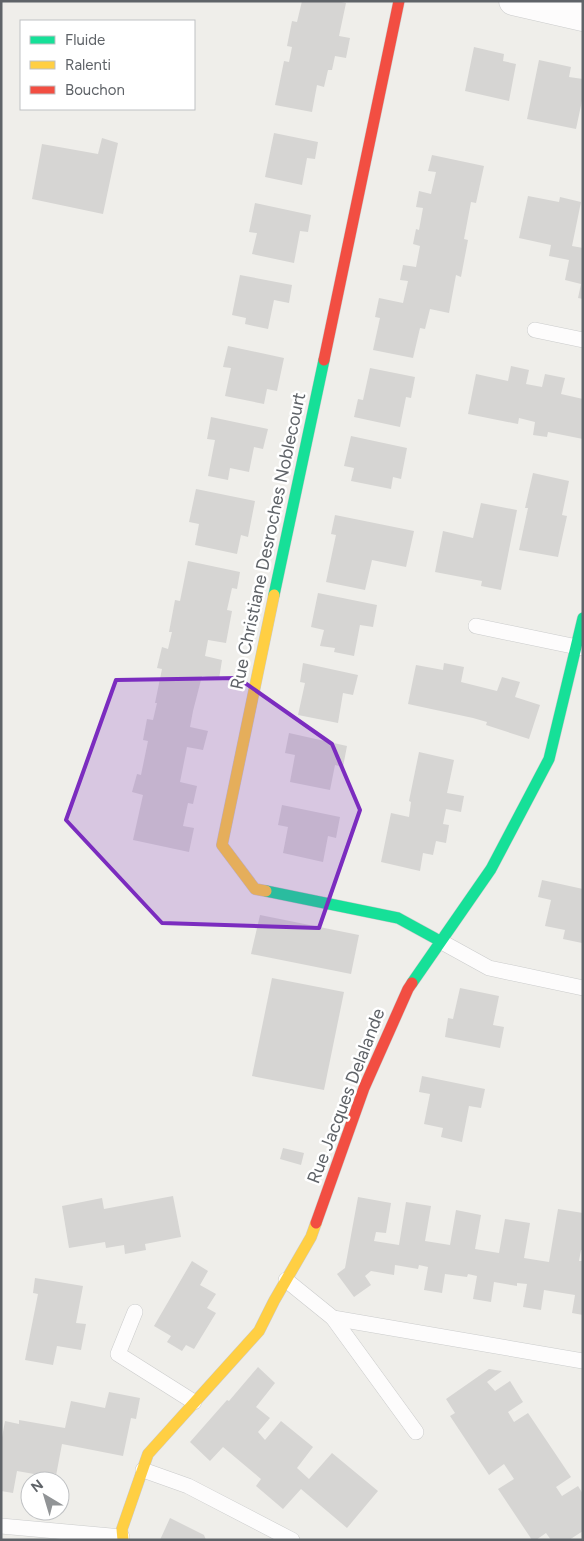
<svg xmlns="http://www.w3.org/2000/svg" width="584" height="1541" font-family="Figtree,sans-serif">
	<style>
		.building { fill: #d6d5d3 }
		.lines { fill: none; stroke-linecap: round; stroke-linejoin: round }
		.lane-casing { stroke: #cbcccc; stroke-width: 16 }
		.street-casing { stroke: #cbcccc; stroke-width: 29 }
		.fast-casing { stroke: #cacacb; stroke-width: 12 }
		.slow-casing { stroke: #cacacb; stroke-width: 12 }
		.jam-casing { stroke: #cacacb; stroke-width: 12 }
		.lane { stroke: #fdfcfc; stroke-width: 15 }
		.street { stroke: #fdfcfc; stroke-width: 28 }
		.fast { stroke: #16e098; stroke-width: 11 }
		.slow { stroke: #ffcf43; stroke-width: 11 }
		.jam { stroke: #f24e42; stroke-width: 11 }
		.marked { fill: #7b2cbf; fill-opacity: 0.2; stroke: #7b2cbf; stroke-width: 4; stroke-linejoin: round }
		.labels { text-anchor: middle; stroke-width: 5; stroke-linejoin: round; paint-order: stroke }
		.street-label { font-size: 18px; fill: #5f6368; stroke: #fff }
	</style>
	<rect width="100%" height="100%" fill="#efeeea"/>
	<g class="building">
		<polygon points="302,1 337,1 346,3 339,36 350,38 346,58 335,56 332,70 328,70 324,87 317,85 312,112 275,105 284,61 289,62 292,47 287,46 292,21 297,22"/>
		<polygon points="474,47 504,54 503,61 516,64 509,101 465,91"/>
		<polygon points="539,60 571,67 569,77 583,79 583,96 576,129 527,119"/>
		<polygon points="274,133 318,142 315,159 307,158 302,185 265,177"/>
		<polygon points="102,138 118,143 103,214 32,199 42,144 98,154"/>
		<polygon points="432,155 484,166 476,203 471,202 464,239 468,240 461,277 456,275 449,313 430,309 425,329 420,328 413,358 373,350 380,318 375,317 379,298 403,303 408,281 400,280 403,265 416,267 420,246 413,244 416,229 419,230 423,208 416,207 419,191 431,194 436,172 428,171"/>
		<polygon points="528,196 559,202 560,197 581,202 572,246 583,248 583,299 578,298 581,284 565,280 569,260 549,256 551,245 519,238"/>
		<polygon points="255,203 311,215 308,232 300,231 294,263 252,254 257,233 249,232"/>
		<polygon points="240,275 292,285 289,303 274,300 268,329 245,324 246,318 232,315"/>
		<polygon points="228,346 284,358 277,391 267,389 264,404 225,396 231,368 223,367"/>
		<polygon points="511,366 529,370 526,384 542,387 545,374 565,378 561,394 583,399 583,439 548,432 547,437 533,435 535,422 519,418 518,424 468,414 476,374 508,381"/>
		<polygon points="370,368 415,377 411,398 406,397 400,427 354,417 358,399 363,400"/>
		<polygon points="211,417 268,429 263,449 254,447 249,472 230,468 228,480 208,476 215,440 207,439"/>
		<polygon points="351,436 407,448 401,479 393,477 391,489 351,481 354,468 344,466"/>
		<polygon points="533,473 569,481 562,515 567,516 558,557 519,550 528,508 525,508"/>
		<polygon points="196,489 255,501 248,537 241,535 237,554 195,545 199,524 189,522"/>
		<polygon points="481,503 517,510 501,590 481,586 482,581 435,572 443,531 473,538"/>
		<polygon points="335,515 414,531 406,567 372,560 365,590 326,582 336,535 331,534"/>
		<polygon points="188,561 240,572 237,589 232,588 227,610 232,611 226,643 208,640 205,656 222,660 219,679 202,676 193,711 190,727 208,731 203,750 187,747 180,782 197,786 193,804 188,803 183,826 194,828 189,852 133,840 143,795 132,792 137,774 141,775 148,741 143,740 147,719 153,720 157,703 155,703 162,669 157,668 162,647 168,649 172,632 169,632 175,600 180,601"/>
		<polygon points="318,593 377,605 373,627 360,625 354,656 334,652 335,648 320,646 324,630 311,627"/>
		<polygon points="303,663 358,675 353,695 343,693 338,723 298,715 305,683 300,682"/>
		<polygon points="444,663 464,667 461,682 497,691 502,677 520,682 515,697 540,705 529,739 486,725 487,722 473,718 408,704 416,665 443,670"/>
		<polygon points="289,733 347,746 343,767 335,765 330,790 290,782 295,755 285,753"/>
		<polygon points="419,752 454,760 447,793 464,796 461,812 446,809 443,824 449,825 446,843 436,841 433,855 423,853 420,871 381,862 391,813 409,817 411,802 409,801"/>
		<polygon points="282,805 340,817 336,838 328,836 323,862 283,853 288,827 278,825"/>
		<polygon points="542,880 583,889 582,943 563,939 565,930 545,926 551,900 538,897"/>
		<polygon points="260,915 359,935 351,974 251,954"/>
		<polygon points="272,978 344,992 324,1090 252,1076"/>
		<polygon points="460,988 499,996 493,1025 504,1027 500,1048 445,1037 448,1018 453,1019"/>
		<polygon points="422,1076 485,1089 481,1108 469,1106 462,1142 441,1137 443,1128 424,1124 430,1094 419,1092"/>
		<polygon points="283,1148 304,1153 301,1165 280,1159"/>
		<polygon points="173,1196 181,1237 145,1244 146,1250 125,1254 124,1245 106,1248 105,1242 69,1248 62,1206 102,1198 104,1209"/>
		<polygon points="358,1197 391,1203 386,1233 376,1232 374,1241 399,1245 406,1202 431,1206 425,1241 450,1245 456,1210 481,1215 475,1249 499,1253 505,1219 530,1223 524,1258 549,1262 558,1209 583,1213 583,1250 581,1250 579,1261 583,1261 583,1315 572,1313 575,1295 544,1290 541,1310 523,1307 527,1284 517,1283 517,1286 494,1282 491,1302 473,1299 477,1276 468,1274 467,1277 445,1274 442,1293 424,1290 428,1267 419,1265 418,1269 395,1265 394,1275 371,1271 365,1276 371,1285 354,1297 337,1274 345,1268"/>
		<polygon points="192,1261 208,1271 200,1285 216,1294 207,1308 216,1313 194,1349 186,1345 182,1351 167,1342 171,1336 154,1326"/>
		<polygon points="35,1278 83,1286 76,1323 86,1324 81,1350 57,1346 53,1365 25,1360 38,1294 33,1293"/>
		<polygon points="258,1367 275,1383 256,1407 270,1418 258,1432 265,1440 281,1421 313,1447 297,1468 309,1479 332,1453 378,1491 347,1528 301,1489 283,1509 256,1486 261,1479 223,1447 210,1461 190,1442 227,1400 229,1401"/>
		<polygon points="489,1369 502,1371 487,1382 495,1391 510,1381 523,1402 508,1412 514,1422 528,1413 571,1477 556,1487 562,1496 578,1486 583,1494 583,1531 569,1540 551,1540 546,1533 536,1540 532,1540 498,1489 514,1479 504,1464 489,1475 450,1416 455,1413 446,1399"/>
		<polygon points="109,1392 140,1398 136,1419 131,1418 123,1456 62,1444 55,1481 33,1481 34,1474 17,1471 13,1493 1,1491 1,1443 5,1421 19,1424 19,1420 65,1428 71,1401 105,1408"/>
		<polygon points="170,1518 204,1535 206,1540 160,1540"/>
	</g>
	<g class="lines">
		<defs>
			<g id="lane">
				<polyline points="535,330 583,340"/>
				<polyline points="476,626 582,648"/>
				<polyline points="440,941 489,968 583,988"/>
				<polyline points="286,1280 333,1318 583,1361"/>
				<polyline points="135,1312 118,1354 194,1402"/>
				<polyline points="333,1318 416,1432"/>
				<polyline points="143,1470 188,1486 292,1540"/>
				<polyline points="1,1526 122,1537"/>
			</g>
			<polyline id="street" points="513,1 583,17"/>
			<g id="fast">
				<polyline points="274,595 324,360"/>
				<polyline points="266,891 398,918 440,941"/>
				<polyline points="412,983 491,869 549,759 583,618"/>
			</g>
			<g id="slow">
				<polyline points="266,891 255,889 222,845 274,595"/>
				<polyline points="123,1540 122,1529 148,1454 259,1331 274,1301 311,1237 316,1223"/>
			</g>
			<g id="jam">
				<polyline points="324,360 399,1"/>
				<polyline points="316,1223 364,1088 408,989 412,983"/>
			</g>
		</defs>
		<use href="#lane" class="lane-casing"/>
		<use href="#street" class="street-casing"/>
		<use href="#fast" class="fast-casing"/>
		<use href="#slow" class="slow-casing"/>
		<use href="#jam" class="jam-casing"/>
		<use href="#lane" class="lane"/>
		<use href="#street" class="street"/>
		<use href="#fast" class="fast"/>
		<use href="#slow" class="slow"/>
		<use href="#jam" class="jam"/>
	</g>
	<path class="marked" d="M238,678L332,744L360,810L319,928L162,923L66,820L116,680Z"/>
	<g class="labels">
		<g class="street-label">
			<text transform="translate(268 541) rotate(-78)" y="6">Rue Christiane Desroches Noblecourt</text>
			<text transform="translate(346 1096) rotate(-69)" y="6">Rue Jacques Delalande</text>
		</g>
	</g>
	<rect width="584" height="1541" fill="none" stroke="#5f6368" stroke-width="5"/>
	<rect x="20" y="20" width="175" height="90" fill="#ffffff" stroke="#bfc1c3"/>
	<rect x="30" y="36" width="25" height="8" fill="#16e098" stroke="#bfc1c3"/>
	<text x="65" y="45" font-size="15" fill="#5f6368">Fluide</text>
	<rect x="30" y="61" width="25" height="8" fill="#ffcf43" stroke="#bfc1c3"/>
	<text x="65" y="70" font-size="15" fill="#5f6368">Ralenti</text>
	<rect x="30" y="86" width="25" height="8" fill="#f24e42" stroke="#bfc1c3"/>
	<text x="65" y="95" font-size="15" fill="#5f6368">Bouchon</text>
	<g transform="translate(45 1496) rotate(322)"><circle r="24" fill="#ffffff" stroke="#bfc1c3"/>
	<path d="M0-4L9 19L0 12L-9 19Z" fill="#919496"/>
	<text y="-8" font-size="14" font-weight="bold" text-anchor="middle" fill="#5f6368">N</text>
	</g>
</svg>
